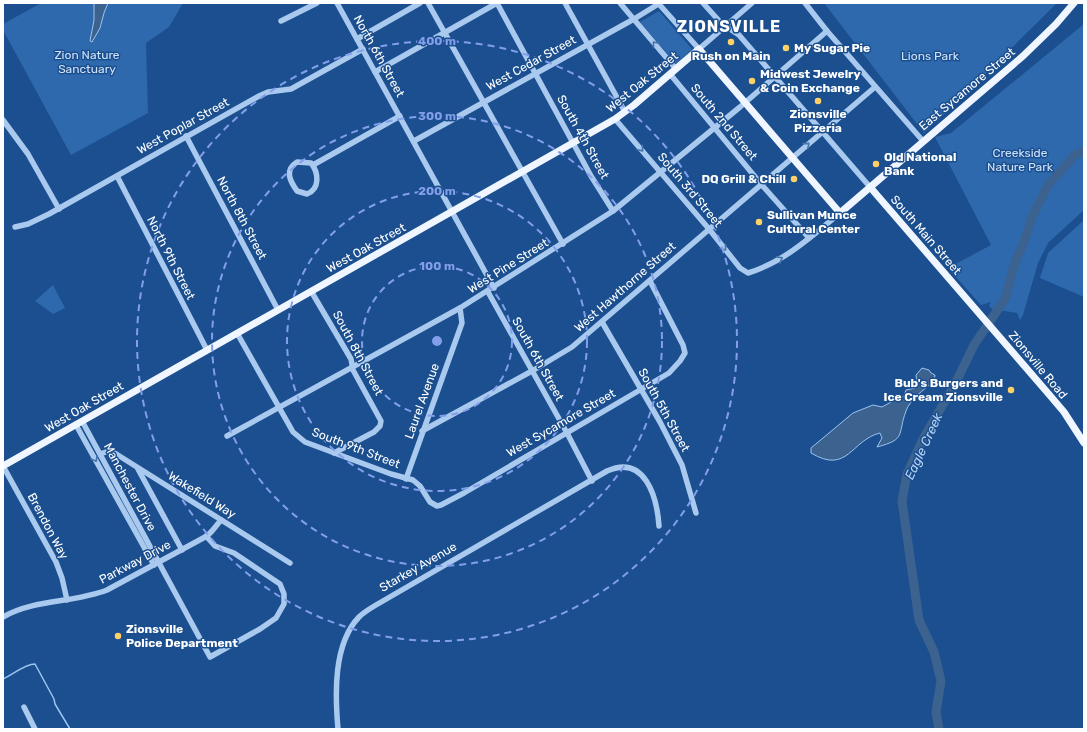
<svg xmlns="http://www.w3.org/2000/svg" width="1087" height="732" font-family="Rubik,sans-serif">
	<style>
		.green { fill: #2e69ad }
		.water { fill: #3c6290; stroke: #9cc4f0 }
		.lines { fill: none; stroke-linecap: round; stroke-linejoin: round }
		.stream { stroke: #9cc4f0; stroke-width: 1.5 }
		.river { stroke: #3c6290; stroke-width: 9 }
		.minor { stroke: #a9c9ee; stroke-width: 5.5 }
		.major { stroke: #f0f6ff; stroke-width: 7 }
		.oneway { stroke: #4674ac }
		.ring { fill: none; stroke: #839eea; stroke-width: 2; stroke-dasharray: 7 5 }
		.poi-dot { fill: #ffd166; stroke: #1b4f8f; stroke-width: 1.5 }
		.labels { text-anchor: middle; stroke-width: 3; stroke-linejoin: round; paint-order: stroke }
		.poi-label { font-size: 12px; font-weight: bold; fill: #fff; stroke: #1b4f8f; text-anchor: start }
		.park-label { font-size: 12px; fill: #cfe3fa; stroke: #1b4f8f }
		.street-label { font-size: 12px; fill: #fff; stroke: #1b4f8f }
		.water-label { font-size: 13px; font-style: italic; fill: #b5d3f5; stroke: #1b4f8f }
		.district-label { font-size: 16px; font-weight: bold; letter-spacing: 1px; fill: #fff; stroke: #1b4f8f }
		.centre { fill: #839eea; stroke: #1b4f8f; stroke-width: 2 }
		.ring-label { font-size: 12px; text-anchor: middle; font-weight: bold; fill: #839eea; stroke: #1b4f8f; stroke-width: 3; stroke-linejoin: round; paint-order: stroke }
	</style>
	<rect width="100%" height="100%" fill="#1b4f8f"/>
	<g class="green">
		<polygon points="41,3 183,3 169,27 146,43 148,113 71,155 3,30 3,24"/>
		<polygon points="824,3 1057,3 949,110 924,133"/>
		<polygon points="659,11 692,49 676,64 640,22"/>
		<polygon points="1084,24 1084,210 1048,243 1038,263 1023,315 1020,320 1017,313 992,309 989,306 991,302 981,305 948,268 991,245 935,137 951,133"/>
		<polygon points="1084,220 1084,297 1040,278 1048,253"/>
		<polygon points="53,285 65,308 53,314 35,301"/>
	</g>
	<g class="water">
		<polygon points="94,3 108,3 104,13 100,28 92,42 90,41 94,20"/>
		<path d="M922,368L929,370L931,373L935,375L934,381C924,390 910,399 906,411C897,435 907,439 877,447L882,438L880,433C851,440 848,475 811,453V448L853,413L873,405L882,407L893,401L904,396L906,390L915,388L917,383L916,375Z"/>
	</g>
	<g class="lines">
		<path class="stream" d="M3,679C12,675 25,664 35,664L54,699L55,704L70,729"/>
		<polyline class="river" points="939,729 936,712 941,681 934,652 919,620 902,501 907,474 923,439 956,382 974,345 1005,299 1015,263 1025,239 1032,217 1048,185 1075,155 1084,151"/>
		<g class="minor">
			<polyline points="337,3 494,288"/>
			<polyline points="428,3 563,244"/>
			<polyline points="497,3 591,176 613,211"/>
			<polyline points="565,3 625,112"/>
			<polyline points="620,3 676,69"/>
			<polyline points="658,3 699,49 752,3"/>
			<polyline points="703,3 721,23 739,35 870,187"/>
			<polyline points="805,3 827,31 923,141"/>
			<polyline points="281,21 317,3"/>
			<polyline points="357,39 420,3"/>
			<polyline points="375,72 497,3"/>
			<polyline points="670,74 761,184 809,238"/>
			<path d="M615,119L709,229L740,268L748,273C784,262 811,237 840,213"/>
			<polyline points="3,120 28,154 59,209"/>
			<polyline points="186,136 278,310"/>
			<polyline points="414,141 634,19 660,3"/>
			<path d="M297,162L311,163C319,173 320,189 307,194L297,191C290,181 284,170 297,162Z"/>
			<polyline points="313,165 400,116"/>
			<polyline points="117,176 207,350"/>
			<polyline points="15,227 28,224 49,214 259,96 268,92 291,89 363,49"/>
			<polyline points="311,291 351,359 353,370 381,421 380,426 374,432 334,453"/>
			<polyline points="488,292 567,433 592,481"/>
			<polyline points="602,322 660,422 682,465 696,513"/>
			<polyline points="237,333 293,432 305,442 391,474 413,480 420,486 430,502 437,506 441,505 464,493 669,373 680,361 685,353 683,345 650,281"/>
			<polyline points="82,421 210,657 260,629 276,618 284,604 284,594 280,584 234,553 215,546 206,536"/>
			<polyline points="76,425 154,565"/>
			<polyline points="422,431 532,371 572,347 875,87"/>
			<polyline points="227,436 460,308 613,211 740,107 827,31"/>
			<polyline points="100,454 109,451 113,452 290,563"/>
			<polyline points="3,466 56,562 62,578 67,600"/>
			<polyline points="138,469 182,550"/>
			<polyline points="406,479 462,323 460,308"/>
			<path d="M3,617C34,599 74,603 107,590L207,536L212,531L221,520"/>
			<polyline points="24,707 35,729"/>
			<path d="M338,729C335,695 333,644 359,617C364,612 371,608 376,605L607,471C645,454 657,497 659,526"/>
		</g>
		<g class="major">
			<polyline points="870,187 1047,392 1064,412 1084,443"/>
			<polyline points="3,466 615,119 634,105 699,49 840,213 1023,56 1056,24 1074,3"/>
		</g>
	</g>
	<defs><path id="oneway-chevron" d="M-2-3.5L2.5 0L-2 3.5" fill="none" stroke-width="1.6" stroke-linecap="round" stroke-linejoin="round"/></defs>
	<g class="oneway">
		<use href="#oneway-chevron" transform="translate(655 44) rotate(-130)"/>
		<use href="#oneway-chevron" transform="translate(807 145) rotate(-41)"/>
		<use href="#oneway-chevron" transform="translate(641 149) rotate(49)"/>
		<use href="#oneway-chevron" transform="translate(724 248) rotate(52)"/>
		<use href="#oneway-chevron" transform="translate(780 259) rotate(-29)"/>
		<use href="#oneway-chevron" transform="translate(95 459) rotate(61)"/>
	</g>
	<g class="ring">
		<circle cx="437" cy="341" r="75"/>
		<circle cx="437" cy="341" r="150"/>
		<circle cx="437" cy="341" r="225"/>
		<circle cx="437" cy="341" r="300"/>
	</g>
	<g class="poi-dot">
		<circle cx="731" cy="42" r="4"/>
		<circle cx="786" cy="48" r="4"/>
		<circle cx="752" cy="81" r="4"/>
		<circle cx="818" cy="101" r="4"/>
		<circle cx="876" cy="164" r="4"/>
		<circle cx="794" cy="179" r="4"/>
		<circle cx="759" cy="222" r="4"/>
		<circle cx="1011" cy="390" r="4"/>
		<circle cx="118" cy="636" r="4"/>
	</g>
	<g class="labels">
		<g class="poi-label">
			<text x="794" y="52">My Sugar Pie</text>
			<text x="731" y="60" text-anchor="middle">Rush on Main</text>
			<text x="760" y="78">Midwest Jewelry<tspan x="760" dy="14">&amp; Coin Exchange</tspan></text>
			<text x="818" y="118" text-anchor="middle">Zionsville<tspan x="818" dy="14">Pizzeria</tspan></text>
			<text x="884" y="161">Old National<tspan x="884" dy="14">Bank</tspan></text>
			<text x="786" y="183" text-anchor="end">DQ Grill &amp; Chill</text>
			<text x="767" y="219">Sullivan Munce<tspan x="767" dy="14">Cultural Center</tspan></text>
			<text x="1003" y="387" text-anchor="end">Bub's Burgers and<tspan x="1003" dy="14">Ice Cream Zionsville</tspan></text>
			<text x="126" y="633">Zionsville<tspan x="126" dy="14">Police Department</tspan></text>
		</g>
		<g class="park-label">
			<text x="87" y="59">Zion Nature<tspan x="87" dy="14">Sanctuary</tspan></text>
			<text x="930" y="60">Lions Park</text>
			<text x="1020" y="157">Creekside<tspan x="1020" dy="14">Nature Park</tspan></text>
		</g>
		<g class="street-label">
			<text transform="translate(379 56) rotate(61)" y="4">North 6th Street</text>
			<text transform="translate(531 63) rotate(-29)" y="4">West Cedar Street</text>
			<text transform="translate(642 82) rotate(-39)" y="4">West Oak Street</text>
			<text transform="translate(967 89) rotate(-40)" y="4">East Sycamore Street</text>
			<text transform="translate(724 122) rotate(50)" y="4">South 2nd Street</text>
			<text transform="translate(183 126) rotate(-29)" y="4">West Poplar Street</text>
			<text transform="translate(583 137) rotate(61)" y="4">South 4th Street</text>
			<text transform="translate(690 190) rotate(50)" y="4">South 3rd Street</text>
			<text transform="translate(242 218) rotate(62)" y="4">North 8th Street</text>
			<text transform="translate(926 235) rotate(49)" y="4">South Main Street</text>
			<text transform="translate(366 248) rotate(-29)" y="4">West Oak Street</text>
			<text transform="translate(171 258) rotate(63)" y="4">North 9th Street</text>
			<text transform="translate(508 266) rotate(-32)" y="4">West Pine Street</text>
			<text transform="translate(625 287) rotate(-41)" y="4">West Hawthorne Street</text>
			<text transform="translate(358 353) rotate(62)" y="4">South 8th Street</text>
			<text transform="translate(538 359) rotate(61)" y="4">South 6th Street</text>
			<text transform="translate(1038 365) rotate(50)" y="4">Zionsville Road</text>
			<text transform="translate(422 401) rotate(-70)" y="4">Laurel Avenue</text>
			<text transform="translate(84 407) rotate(-30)" y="4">West Oak Street</text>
			<text transform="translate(664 410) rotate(61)" y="4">South 5th Street</text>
			<text transform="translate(561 423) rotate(-30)" y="4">West Sycamore Street</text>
			<text transform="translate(356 448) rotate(21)" y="4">South 9th Street</text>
			<text transform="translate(130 487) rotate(62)" y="4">Manchester Drive</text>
			<text transform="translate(202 495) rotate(32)" y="4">Wakefield Way</text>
			<text transform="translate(48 526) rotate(62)" y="4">Brendon Way</text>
			<text transform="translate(135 562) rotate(-28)" y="4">Parkway Drive</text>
			<text transform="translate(418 567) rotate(-30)" y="4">Starkey Avenue</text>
		</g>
		<g class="water-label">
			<text transform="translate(923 446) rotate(-65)" y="5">Eagle Creek</text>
		</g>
		<g class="district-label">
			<text x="729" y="32">ZIONSVILLE</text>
		</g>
	</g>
	<circle cx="437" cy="341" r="6" class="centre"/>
	<g class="ring-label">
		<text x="437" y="45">400 m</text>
		<text x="437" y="120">300 m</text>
		<text x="437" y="195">200 m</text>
		<text x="437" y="270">100 m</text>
	</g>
	<rect width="1087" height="732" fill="none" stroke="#ffffff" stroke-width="8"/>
</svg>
